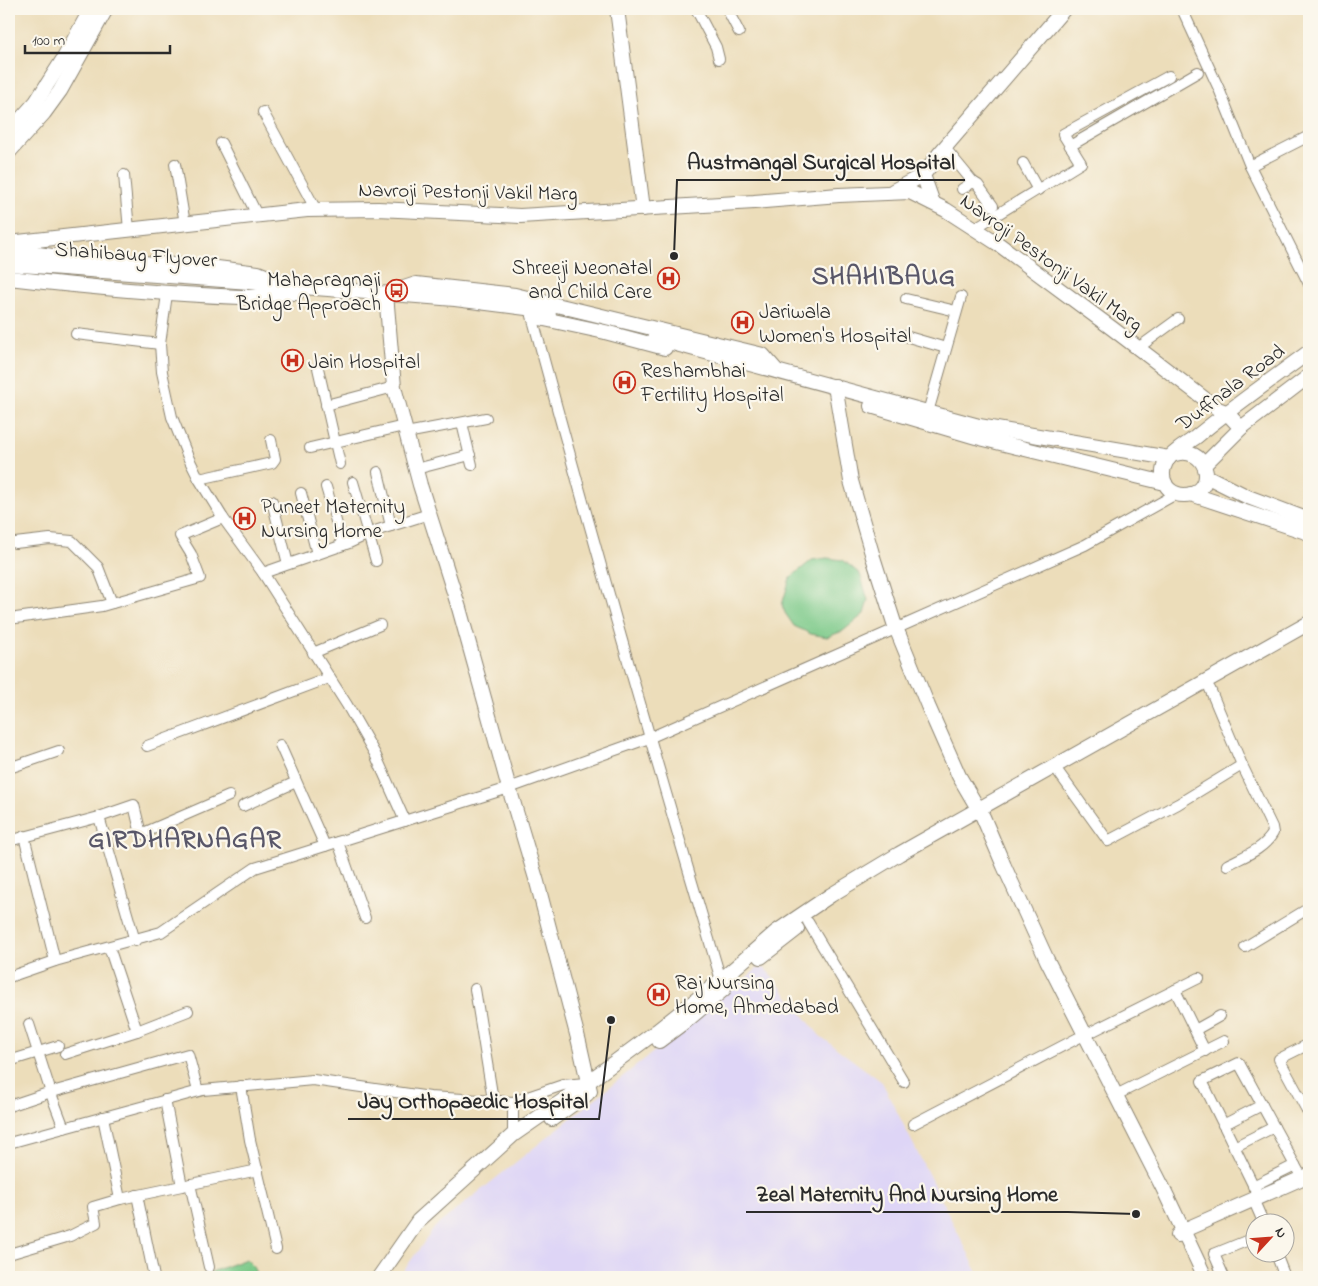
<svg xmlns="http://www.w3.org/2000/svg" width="1318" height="1286" font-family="'Indie Flower',sans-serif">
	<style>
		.built { fill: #ded5f6 }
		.green { fill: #7ac988; stroke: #527a5a }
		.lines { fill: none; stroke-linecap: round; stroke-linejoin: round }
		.street-casing { stroke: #8c8472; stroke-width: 12 }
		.secondary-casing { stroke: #8c8472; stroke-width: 16 }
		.street { stroke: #fff; stroke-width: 10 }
		.secondary { stroke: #fff; stroke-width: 14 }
		.labels { text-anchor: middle; stroke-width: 4.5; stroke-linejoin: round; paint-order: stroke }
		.street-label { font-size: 21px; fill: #2b2b2b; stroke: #fbf7ec }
		.poi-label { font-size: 21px; fill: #2b2b2b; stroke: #fbf7ec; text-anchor: start }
		.district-label { font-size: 26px; font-weight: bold; letter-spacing: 1px; fill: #595769; stroke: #fbf7ec }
		.leader { fill: none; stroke: #2b2b2b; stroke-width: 2 }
		.callout-dot { fill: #2b2b2b; stroke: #fbf7ec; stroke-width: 2 }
		.callout-label { font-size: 22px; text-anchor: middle; font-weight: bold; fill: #2b2b2b; stroke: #fbf7ec; stroke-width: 4.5; stroke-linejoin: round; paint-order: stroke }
	</style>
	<rect width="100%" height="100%" fill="#fbf7ec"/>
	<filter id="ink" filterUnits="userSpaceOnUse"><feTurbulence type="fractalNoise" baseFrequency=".02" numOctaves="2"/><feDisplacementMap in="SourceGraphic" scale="10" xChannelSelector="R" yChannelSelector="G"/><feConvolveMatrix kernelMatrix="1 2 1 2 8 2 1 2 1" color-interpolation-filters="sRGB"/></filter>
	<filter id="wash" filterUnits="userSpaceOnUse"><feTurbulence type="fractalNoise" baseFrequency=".0096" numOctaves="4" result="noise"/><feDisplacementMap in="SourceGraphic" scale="20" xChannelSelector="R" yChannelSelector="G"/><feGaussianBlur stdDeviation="1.12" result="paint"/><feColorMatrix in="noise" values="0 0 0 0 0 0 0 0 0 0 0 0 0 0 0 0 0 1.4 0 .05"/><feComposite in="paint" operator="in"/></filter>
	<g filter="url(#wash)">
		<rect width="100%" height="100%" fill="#ecddba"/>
		<polygon class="built" points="765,968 820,1036 882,1082 980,1277 399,1277 435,1227 757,969"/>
		<g class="green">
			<polygon points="827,558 843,560 860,574 868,600 864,614 843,631 827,637 811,634 794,626 785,613 782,605 790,578 812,560"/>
			<polygon points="246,1259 252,1265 258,1277 198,1277"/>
		</g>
	</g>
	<g filter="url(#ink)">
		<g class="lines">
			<defs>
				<g id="street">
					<polyline points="696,9 716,47 719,59"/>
					<polyline points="727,9 739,32"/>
					<polyline points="1182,9 1219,89 1250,166 1309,284"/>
					<polyline points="1309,110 1309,116"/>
					<polyline points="263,112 316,210"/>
					<polyline points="221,143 257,215"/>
					<polyline points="1070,146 1198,72"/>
					<polyline points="945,148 973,182 962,189"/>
					<polyline points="1023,163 1038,190"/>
					<polyline points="175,164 185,224"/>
					<polyline points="1250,166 1309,136"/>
					<polyline points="124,175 129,230"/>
					<polyline points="973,182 978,185 993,206"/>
					<polyline points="975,228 1081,163 1063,134 1169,76"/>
					<polyline points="167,294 160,344 162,372 172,417 188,457 199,479 223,518 263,573 347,705 375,754 405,821"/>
					<polyline points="906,299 956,311"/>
					<path d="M532,316C592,538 655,759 721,980"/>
					<polyline points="76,334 160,344"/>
					<polyline points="905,336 946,348"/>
					<polyline points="1138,348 1178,319"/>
					<polyline points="318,368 340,464"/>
					<polyline points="326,405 394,387"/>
					<polyline points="928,412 961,297"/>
					<polyline points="462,423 472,465"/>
					<polyline points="406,433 486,418"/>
					<polyline points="310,448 404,426"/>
					<polyline points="416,469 470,455"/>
					<polyline points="378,472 391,526"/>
					<polyline points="199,479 272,463 275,459 271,440"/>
					<polyline points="353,482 376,561"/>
					<polyline points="326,487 343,545"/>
					<polyline points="301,493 317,554"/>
					<polyline points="272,501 288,564"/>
					<polyline points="15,543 50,539 72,541 98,567 112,603"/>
					<polyline points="263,573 349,543 375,531 429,514"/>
					<polyline points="9,619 102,606 200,578 191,554 180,536 223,518"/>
					<polyline points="313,653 380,625"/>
					<polyline points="280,745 325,846"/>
					<polyline points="147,746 329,678"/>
					<polyline points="9,768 59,751"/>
					<polyline points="1059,773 1108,841 1178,804 1242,765 1210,689"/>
					<polyline points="243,806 296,782"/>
					<polyline points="99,817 135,941"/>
					<polyline points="24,836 55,961"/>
					<polyline points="9,841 99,817 134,805 141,834 229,796"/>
					<polyline points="338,842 365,918"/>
					<path d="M1227,865C1244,856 1263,850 1273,833L1272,827L1242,765"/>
					<polyline points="808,922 904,1082"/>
					<polyline points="1245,947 1309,908"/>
					<polyline points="9,977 55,961 161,932 255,868 509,788 649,738 1085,545 1176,494"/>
					<polyline points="475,989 493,1100"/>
					<polyline points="1175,990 1205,1051"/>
					<polyline points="29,1024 53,1099 64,1128"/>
					<polyline points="1195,1030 1220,1016"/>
					<polyline points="137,1031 188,1011"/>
					<polyline points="1085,1035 1199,978"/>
					<polyline points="1309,1044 1279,1059 1309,1114"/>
					<polyline points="65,1054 137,1031 109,947"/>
					<polyline points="9,1061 58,1046"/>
					<polyline points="241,1086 250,1140 276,1249"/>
					<polyline points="1116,1095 1224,1041"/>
					<polyline points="165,1100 182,1186"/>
					<polyline points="513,1102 513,1135"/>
					<polyline points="9,1106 45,1094 188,1054 198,1091"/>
					<polyline points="103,1117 120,1199 258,1170"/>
					<polyline points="913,1124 1078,1038"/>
					<polyline points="1223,1125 1262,1105"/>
					<polyline points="9,1143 203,1090 313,1080 430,1097 513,1102 563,1085 586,1083"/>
					<polyline points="1234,1147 1274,1127"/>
					<polyline points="190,1184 209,1267"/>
					<polyline points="1253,1186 1295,1165"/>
					<polyline points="137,1195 154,1277"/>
					<polyline points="1259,1197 1202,1081 1239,1063 1302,1178"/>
					<polyline points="1253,1199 1264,1224"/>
					<polyline points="9,1254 70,1236 96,1223 93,1207 120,1199"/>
					<polyline points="1276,1254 1285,1277"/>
					<polyline points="1224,1277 1214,1254 1256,1237"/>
				</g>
				<g id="secondary">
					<polyline points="617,9 643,209"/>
					<polyline points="9,132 36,102 64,58 91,9"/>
					<polyline points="9,152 44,113 60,91 106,9"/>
					<polyline points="893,191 923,175"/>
					<polyline points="933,203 923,175 940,153 1064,9"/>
					<polyline points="9,243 307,210 378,209 520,216 754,202 839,195 910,192 946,210 997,243 1113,329 1218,409 1226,412 1241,428"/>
					<polyline points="9,250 74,259 209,267 258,273 290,286 455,299 534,309 549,312"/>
					<polyline points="9,264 274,284"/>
					<path d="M9,278C86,287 163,294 241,297C260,298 278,291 297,293"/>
					<polyline points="535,317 605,332 665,348"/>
					<polyline points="654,338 979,426 1169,458"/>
					<polyline points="835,386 851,481 873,557 894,623 928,706 959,776 983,817 1004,866 1047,960 1163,1188 1205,1277"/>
					<polyline points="871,406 976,437 1165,483"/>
					<path d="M1175,454C1205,445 1218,485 1192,494C1184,496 1176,495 1170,490C1162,483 1161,471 1166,462C1172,452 1187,444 1196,437C1232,407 1271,380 1309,352"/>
					<polyline points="1204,465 1241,428 1309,376"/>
					<polyline points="1206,476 1248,497 1309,520"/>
					<polyline points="1191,494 1309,533"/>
					<polyline points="761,957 797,929"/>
					<polyline points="659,1041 691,1017 724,989"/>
					<polyline points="590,1091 579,1042 537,882 509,788 459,608 420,485 394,387 386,294 416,284 515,295 763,355 777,371"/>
					<polyline points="552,1119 587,1094"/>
					<polyline points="1178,1235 1184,1230 1309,1175"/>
					<polyline points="379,1277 418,1221 513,1135 565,1099 657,1031 721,980 776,932 831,895 899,854 1309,623"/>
				</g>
			</defs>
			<use href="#street" class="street-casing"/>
			<use href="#secondary" class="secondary-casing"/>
			<use href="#street" class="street"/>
			<use href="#secondary" class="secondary"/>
		</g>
	</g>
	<defs>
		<symbol id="hospital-ring" viewBox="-11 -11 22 22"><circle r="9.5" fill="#fbf7ec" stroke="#c8321e" stroke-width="1.5"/><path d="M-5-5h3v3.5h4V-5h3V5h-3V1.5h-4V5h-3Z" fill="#c8321e"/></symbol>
		<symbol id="bus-ring" viewBox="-11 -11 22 22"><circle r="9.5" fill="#fbf7ec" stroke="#c8321e" stroke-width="1.5"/><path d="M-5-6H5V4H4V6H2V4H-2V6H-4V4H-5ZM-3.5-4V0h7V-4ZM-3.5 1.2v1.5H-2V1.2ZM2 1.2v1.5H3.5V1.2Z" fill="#c8321e"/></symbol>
	</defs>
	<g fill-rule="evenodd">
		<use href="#hospital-ring" x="656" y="266" width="25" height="25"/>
		<use href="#bus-ring" x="384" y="278" width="25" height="25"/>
		<use href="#hospital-ring" x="730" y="310" width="25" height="25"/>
		<use href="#hospital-ring" x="280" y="348" width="25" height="25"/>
		<use href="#hospital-ring" x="612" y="370" width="25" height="25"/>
		<use href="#hospital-ring" x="232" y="506" width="25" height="25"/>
		<use href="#hospital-ring" x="646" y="982" width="25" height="25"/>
	</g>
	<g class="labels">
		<g class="street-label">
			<text transform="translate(468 191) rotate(1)" y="7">Navroji Pestonji Vakil Marg</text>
			<text transform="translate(136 254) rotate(4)" y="7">Shahibaug Flyover</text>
			<text transform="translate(1052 262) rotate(36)" y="7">Navroji Pestonji Vakil Marg</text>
			<text transform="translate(1230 387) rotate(-37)" y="7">Duffnala Road</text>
		</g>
		<g class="poi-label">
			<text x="652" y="274" text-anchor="end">Shreeji Neonatal<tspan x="652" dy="24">and Child Care</tspan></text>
			<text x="381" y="286" text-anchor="end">Mahapragnaji<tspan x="381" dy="24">Bridge Approach</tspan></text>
			<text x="759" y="318">Jariwala<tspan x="759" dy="24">Women's Hospital</tspan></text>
			<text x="308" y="368">Jain Hospital</text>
			<text x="641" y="377">Reshambhai<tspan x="641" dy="24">Fertility Hospital</tspan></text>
			<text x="261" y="513">Puneet Maternity<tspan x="261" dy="24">Nursing Home</tspan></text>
			<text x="675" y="989">Raj Nursing<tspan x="675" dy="24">Home, Ahmedabad</tspan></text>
		</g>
		<g class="district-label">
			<text x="884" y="284">SHAHIBAUG</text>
			<text x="185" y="847">GIRDHARNAGAR</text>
		</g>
	</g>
	<path class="leader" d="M674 256L677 180H965M611 1020L599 1119H348M1136 1214L1068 1212H746"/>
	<g class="callout-dot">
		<circle cx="674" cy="256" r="5"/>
		<circle cx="611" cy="1020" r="5"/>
		<circle cx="1136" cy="1214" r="5"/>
	</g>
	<g class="callout-label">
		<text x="821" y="169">Austmangal Surgical Hospital</text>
		<text x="473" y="1108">Jay Orthopaedic Hospital</text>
		<text x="907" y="1201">Zeal Maternity And Nursing Home</text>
	</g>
	<rect width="1318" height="1286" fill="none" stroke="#fbf7ec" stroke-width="30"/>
	<g transform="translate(1270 1238) rotate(64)"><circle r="24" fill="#fbf7ec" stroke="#a8a59f"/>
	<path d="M0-4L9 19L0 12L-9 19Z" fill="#c8321e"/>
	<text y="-8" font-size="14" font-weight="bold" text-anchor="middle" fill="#2b2b2b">N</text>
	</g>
	<path d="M25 45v8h145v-8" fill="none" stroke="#2b2b2b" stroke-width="2.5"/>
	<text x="32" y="45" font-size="15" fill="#2b2b2b" stroke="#fbf7ec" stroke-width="4" paint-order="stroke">100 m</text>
</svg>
